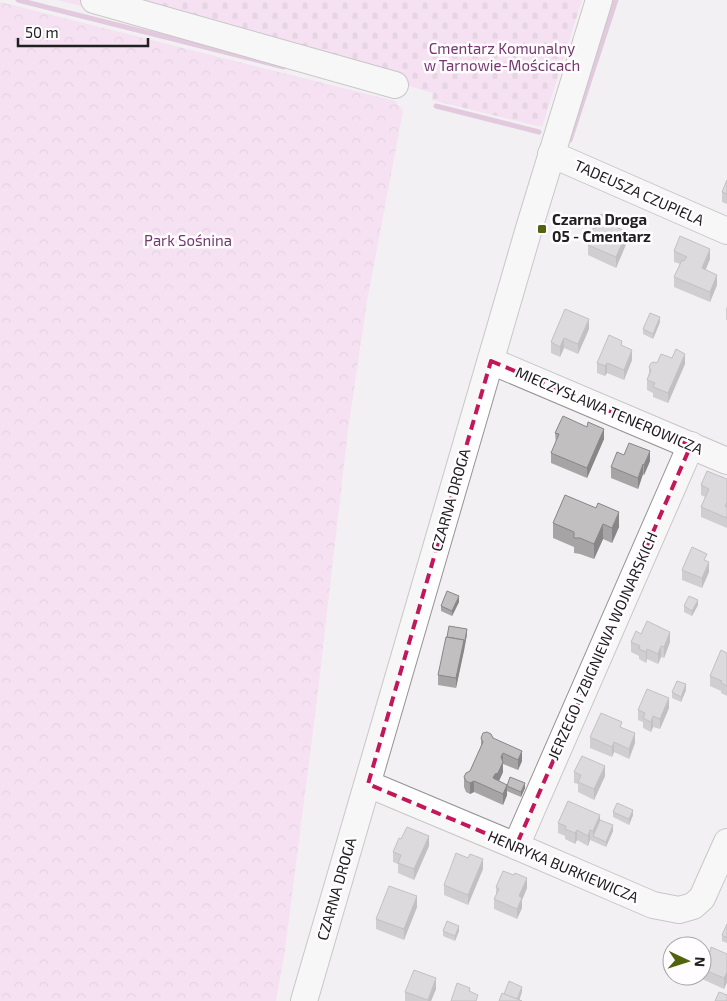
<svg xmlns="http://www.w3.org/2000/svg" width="727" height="1001" font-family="'Exo 2',sans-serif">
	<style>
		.cemetery { fill: url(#cemetery-stones) }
		.park { fill: url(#park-crowns) }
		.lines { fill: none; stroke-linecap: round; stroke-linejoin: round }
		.stream { stroke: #ce9ac6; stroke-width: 5 }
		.minor-casing { stroke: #969395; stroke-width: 28 }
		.minor { stroke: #fff; stroke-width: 26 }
		.wall { fill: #a7a4a6 }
		.shaded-wall { fill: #888687 }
		.building { fill: #c2bfc1; stroke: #888687 }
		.marked { fill: none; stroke: #c2185b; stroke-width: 4; stroke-dasharray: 10 6; stroke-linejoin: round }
		.poi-dot { fill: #50630d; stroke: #fffdff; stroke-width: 2 }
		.labels { text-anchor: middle; stroke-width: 5; stroke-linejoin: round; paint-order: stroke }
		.park-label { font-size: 15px; fill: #75366d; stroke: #fffdff }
		.street-label { font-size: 15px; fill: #212020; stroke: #fffdff }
		.poi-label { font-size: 15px; font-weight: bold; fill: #212020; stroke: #fffdff; text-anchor: start }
	</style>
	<defs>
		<pattern id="cemetery-stones" width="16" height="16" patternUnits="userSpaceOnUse" patternTransform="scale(1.25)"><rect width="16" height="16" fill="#f8cef1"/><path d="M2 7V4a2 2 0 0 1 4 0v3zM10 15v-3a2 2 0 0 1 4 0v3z" fill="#d4b1ce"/></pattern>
		<pattern id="park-crowns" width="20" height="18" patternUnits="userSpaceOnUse" patternTransform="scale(1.25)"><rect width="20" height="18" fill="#f8cef1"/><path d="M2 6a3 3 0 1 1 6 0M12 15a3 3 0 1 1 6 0" fill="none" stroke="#d4b1ce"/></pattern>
	</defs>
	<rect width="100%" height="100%" fill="#f2f0f2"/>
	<polygon class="cemetery" points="57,0 582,0 542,127 432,100 433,93 398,83"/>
	<polygon class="park" points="0,2 395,101 403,111 367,301 348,430 317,699 285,950 276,1001 0,1001"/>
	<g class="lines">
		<g class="stream">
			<polyline points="18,0 284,67"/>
			<polyline points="436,106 539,132"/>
			<polyline points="566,139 570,140 616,0"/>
		</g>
		<defs>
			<g id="minor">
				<polyline points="94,0 395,85"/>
				<polyline points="551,154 727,231"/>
				<polyline points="491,361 727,461"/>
				<polyline points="368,784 516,846 653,905 679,910 693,906 702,898 727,842"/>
				<polyline points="516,846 691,445"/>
				<polyline points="304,1001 530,225 599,0"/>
			</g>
		</defs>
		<use href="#minor" class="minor-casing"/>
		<use href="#minor" class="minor"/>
	</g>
	<g class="wall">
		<polygon points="727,180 727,204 722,202 722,192"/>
		<polygon points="618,228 627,242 616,268 588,255 588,245 591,240 591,233"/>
		<polygon points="674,251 710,259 705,270 717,285 710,302 674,287 674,277 680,264 674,262"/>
		<polygon points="727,306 727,320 726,320 726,309"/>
		<polygon points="660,322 653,339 643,334 643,329"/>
		<polygon points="589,329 578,354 564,348 560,357 551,353 551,342"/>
		<polygon points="622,346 632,360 624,380 607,373 605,376 597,373 597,363"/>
		<polygon points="657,363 685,364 668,403 653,397 653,393 647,390 647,380 649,373 649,367"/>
		<polygon points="587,427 604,439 587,478 551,463 551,453 556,443 555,433"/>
		<polygon points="624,455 650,461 644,475 643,474 638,489 611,478 611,467"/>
		<polygon points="727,479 727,528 701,517 701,507 705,497 701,495 701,485"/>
		<polygon points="565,495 619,527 612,543 603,539 594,559 580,554 574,553 574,547 553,538 553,523"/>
		<polygon points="682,570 709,572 702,588 682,580"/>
		<polygon points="459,602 452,616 441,611 441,606"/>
		<polygon points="698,605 692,616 684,612 684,606"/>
		<polygon points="467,634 456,688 438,685 438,675"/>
		<polygon points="641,634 670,642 664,658 661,657 658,664 647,659 646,663 639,659 639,656 631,652 631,642"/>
		<polygon points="727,653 727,696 721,693 721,691 710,686 710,676"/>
		<polygon points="686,690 681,702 672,698 672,692"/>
		<polygon points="669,708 660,729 653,727 651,732 643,728 643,722 638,720 638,710"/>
		<polygon points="622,728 635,743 629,759 614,752 612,757 590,748 590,737"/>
		<polygon points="481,738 493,738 522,761 518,770 503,764 503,772 499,781 507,785 525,788 521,797 507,791 507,795 503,805 474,792 470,794 466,792 464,787 464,777 470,771 481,746"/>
		<polygon points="574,772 605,776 594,800 578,792 578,784 574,783"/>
		<polygon points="613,812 633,815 629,825 613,817"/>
		<polygon points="600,820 613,831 606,847 590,840 588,846 577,840 575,844 565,839 565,836 558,833 558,823"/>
		<polygon points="429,846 414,880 398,873 398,864 393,862 393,852"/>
		<polygon points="483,869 468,905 444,895 444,885"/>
		<polygon points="496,887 527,888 522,900 522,908 517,919 494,909 494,899 496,896"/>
		<polygon points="417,907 404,940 376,929 376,919"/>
		<polygon points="727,924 727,943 722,941 722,935"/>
		<polygon points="443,931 459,931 455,941 443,936"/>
		<polygon points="702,949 710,952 727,954 727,982 724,989 702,979 702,977 701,976 702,976"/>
		<polygon points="436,989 431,1001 405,1001 405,992"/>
	</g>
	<g class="shaded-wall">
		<polygon points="627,232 627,242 616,268 616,257"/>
		<polygon points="710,249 710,259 702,279 702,268"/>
		<polygon points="717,275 717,285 710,302 710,292"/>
		<polygon points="660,317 660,322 653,339 653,334"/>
		<polygon points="589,319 589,329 578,354 578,344"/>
		<polygon points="564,338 564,348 560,357 560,347"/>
		<polygon points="632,350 632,360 624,380 624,370"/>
		<polygon points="685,354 685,364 668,403 668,393"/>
		<polygon points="607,363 607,373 605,376 605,366"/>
		<polygon points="604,429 604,439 587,478 587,468"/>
		<polygon points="650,451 650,461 644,475 644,465"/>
		<polygon points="643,464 643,474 638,489 638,478"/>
		<polygon points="619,512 619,527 612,543 612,528"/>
		<polygon points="603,524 603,539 594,559 594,544"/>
		<polygon points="709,562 709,572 702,588 702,578"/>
		<polygon points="459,596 459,602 452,616 452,611"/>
		<polygon points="698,600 698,605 692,616 692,611"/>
		<polygon points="467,629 467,634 464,651 464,645"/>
		<polygon points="670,632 670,642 664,658 664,647"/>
		<polygon points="464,640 464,651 456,688 456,678"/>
		<polygon points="661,646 661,657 658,664 658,654"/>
		<polygon points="647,649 647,659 646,663 646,652"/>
		<polygon points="686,684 686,690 681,702 681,697"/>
		<polygon points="669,698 669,708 660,729 660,719"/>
		<polygon points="653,716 653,727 651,732 651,722"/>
		<polygon points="635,733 635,743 629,759 629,749"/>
		<polygon points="614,742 614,752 612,757 612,747"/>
		<polygon points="522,751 522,761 518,770 518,760"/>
		<polygon points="503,753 503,772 498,783 493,778"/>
		<polygon points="605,766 605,776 594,800 594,789"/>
		<polygon points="474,781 474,792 470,794 470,783"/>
		<polygon points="525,783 525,788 521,797 521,792"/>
		<polygon points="507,785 507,795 503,805 503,794"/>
		<polygon points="633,810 633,815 629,825 629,819"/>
		<polygon points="600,815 600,825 593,836 593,831"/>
		<polygon points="613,825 613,831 606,847 606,842"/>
		<polygon points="577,830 577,840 575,844 575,833"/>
		<polygon points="590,830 590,840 588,846 588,836"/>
		<polygon points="429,836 429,846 414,880 414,869"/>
		<polygon points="483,859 483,869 468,905 468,895"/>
		<polygon points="527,878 527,888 522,900 522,908 517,919 517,909 519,896"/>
		<polygon points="417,896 417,907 404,940 404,929"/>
		<polygon points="459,926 459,931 455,941 455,936"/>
		<polygon points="727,972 727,982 724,989 724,978"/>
		<polygon points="436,978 436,989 431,1001 428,1001"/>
		<polygon points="522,987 522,992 519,1001 517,1001"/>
	</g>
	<g class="building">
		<polygon points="727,180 727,194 722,192"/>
		<polygon points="601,214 618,222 616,227 627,232 616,257 588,245 592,237 591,233 592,229 596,228"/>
		<polygon points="680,236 710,249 702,268 717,275 710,292 674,277 682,260 684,261 687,257 674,251"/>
		<polygon points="565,309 589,319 578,344 564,338 560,347 551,342"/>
		<polygon points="650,313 660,317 653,334 643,329"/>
		<polygon points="609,335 622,341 621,345 632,350 624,370 607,363 605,366 597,363"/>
		<polygon points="676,349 685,354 668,393 653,387 655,383 647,380 651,370 649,367 651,363 654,362 657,363 661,354 672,358"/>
		<polygon points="563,416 587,427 588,422 604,429 587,468 551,453 559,434 555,433"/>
		<polygon points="629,443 650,451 644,465 643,464 638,478 611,467 617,452 624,455"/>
		<polygon points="707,471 727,479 727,502 725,506 727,507 727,518 701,507 709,489 701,485"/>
		<polygon points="565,495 596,508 598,503 619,512 612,528 603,524 594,544 580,538 574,538 574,532 553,523"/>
		<polygon points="692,547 707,554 704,560 709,562 702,578 682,570"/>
		<polygon points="447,591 459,596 452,611 441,606"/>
		<polygon points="689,596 698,600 692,611 684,606"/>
		<polygon points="647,621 670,632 664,647 661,646 658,654 647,649 646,652 639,649 640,646 631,642 636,631 641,634"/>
		<polygon points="449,626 467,629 464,645 464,640 447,637"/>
		<polygon points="446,637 464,640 456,678 438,675"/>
		<polygon points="721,650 727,653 727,686 721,683 722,681 710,676"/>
		<polygon points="677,681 686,684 681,697 672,692"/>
		<polygon points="647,689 669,698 660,719 653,716 651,722 643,718 645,713 638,710"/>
		<polygon points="601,713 622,722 620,727 635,733 629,749 614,742 612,747 590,737"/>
		<polygon points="487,732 491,734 493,738 522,751 518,760 503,753 501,757 503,762 498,773 495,774 493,778 507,785 503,794 474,781 470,783 466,781 464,777 466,773 470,771 483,742 481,738 483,733"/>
		<polygon points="582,756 605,766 594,789 578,782 581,775 574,772"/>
		<polygon points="510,777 525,783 521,792 507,786"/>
		<polygon points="568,801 600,815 593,831 590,830 588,836 577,830 575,833 565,829 566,826 558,823"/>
		<polygon points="617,803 633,810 629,819 613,812"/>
		<polygon points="600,820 613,825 606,842 593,836"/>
		<polygon points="407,827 429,836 414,869 398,863 401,855 393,852 399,838 401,839"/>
		<polygon points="456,853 468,858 470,854 483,859 468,895 444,885"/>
		<polygon points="503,871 514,875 515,873 527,878 519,896 522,898 517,909 494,899 499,889 496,887"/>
		<polygon points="389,886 417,896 404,929 376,919"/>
		<polygon points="447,921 459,926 455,936 443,931"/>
		<polygon points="727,924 727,938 722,935"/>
		<polygon points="711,947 727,954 727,972 724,978 702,969 703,967 702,966 702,949 710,952"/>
		<polygon points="414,970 436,978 428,1000 405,992"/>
		<polygon points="509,981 522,987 517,999 504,994"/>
		<polygon points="457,983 470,988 469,991 478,995 476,1001 451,1001"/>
		<polygon points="719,992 727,995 727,1001 715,1001"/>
		<polygon points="502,993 522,1001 499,1001"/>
	</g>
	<path d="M0 0H727V1001H0ZM491,361L691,445L516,846L368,784Z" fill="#f2f0f2" fill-opacity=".55" fill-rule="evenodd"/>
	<path class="marked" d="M491,361L691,445L516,846L368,784Z"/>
	<rect class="poi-dot" x="537" y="224" width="10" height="10" rx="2.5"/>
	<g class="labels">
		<g class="park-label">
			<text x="502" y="54">Cmentarz Komunalny<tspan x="502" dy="17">w Tarnowie-Mościcach</tspan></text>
			<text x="188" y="246">Park Sośnina</text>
		</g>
		<g class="street-label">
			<text transform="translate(639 193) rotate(24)" y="5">TADEUSZA CZUPIELA</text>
			<text transform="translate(609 411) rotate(23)" y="5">MIECZYSŁAWA TENEROWICZA</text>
			<text transform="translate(451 500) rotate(-74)" y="5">CZARNA DROGA</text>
			<text transform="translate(603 646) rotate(-66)" y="5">JERZEGO I ZBIGNIEWA WOJNARSKICH</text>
			<text transform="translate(563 867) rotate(23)" y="5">HENRYKA BURKIEWICZA</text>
			<text transform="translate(337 889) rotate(-74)" y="5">CZARNA DROGA</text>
		</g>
		<g class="poi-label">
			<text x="552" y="225">Czarna Droga<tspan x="552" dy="17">05 - Cmentarz</tspan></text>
		</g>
	</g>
	<g transform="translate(687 961) rotate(94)"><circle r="24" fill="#fffdff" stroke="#a6a5a6"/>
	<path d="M0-4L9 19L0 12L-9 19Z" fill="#50630d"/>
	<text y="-8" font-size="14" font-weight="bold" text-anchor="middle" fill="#212020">N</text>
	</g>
	<path d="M18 38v8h130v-8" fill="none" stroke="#212020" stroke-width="2.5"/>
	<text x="25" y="38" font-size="15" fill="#212020" stroke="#fffdff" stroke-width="4" paint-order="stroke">50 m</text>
</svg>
